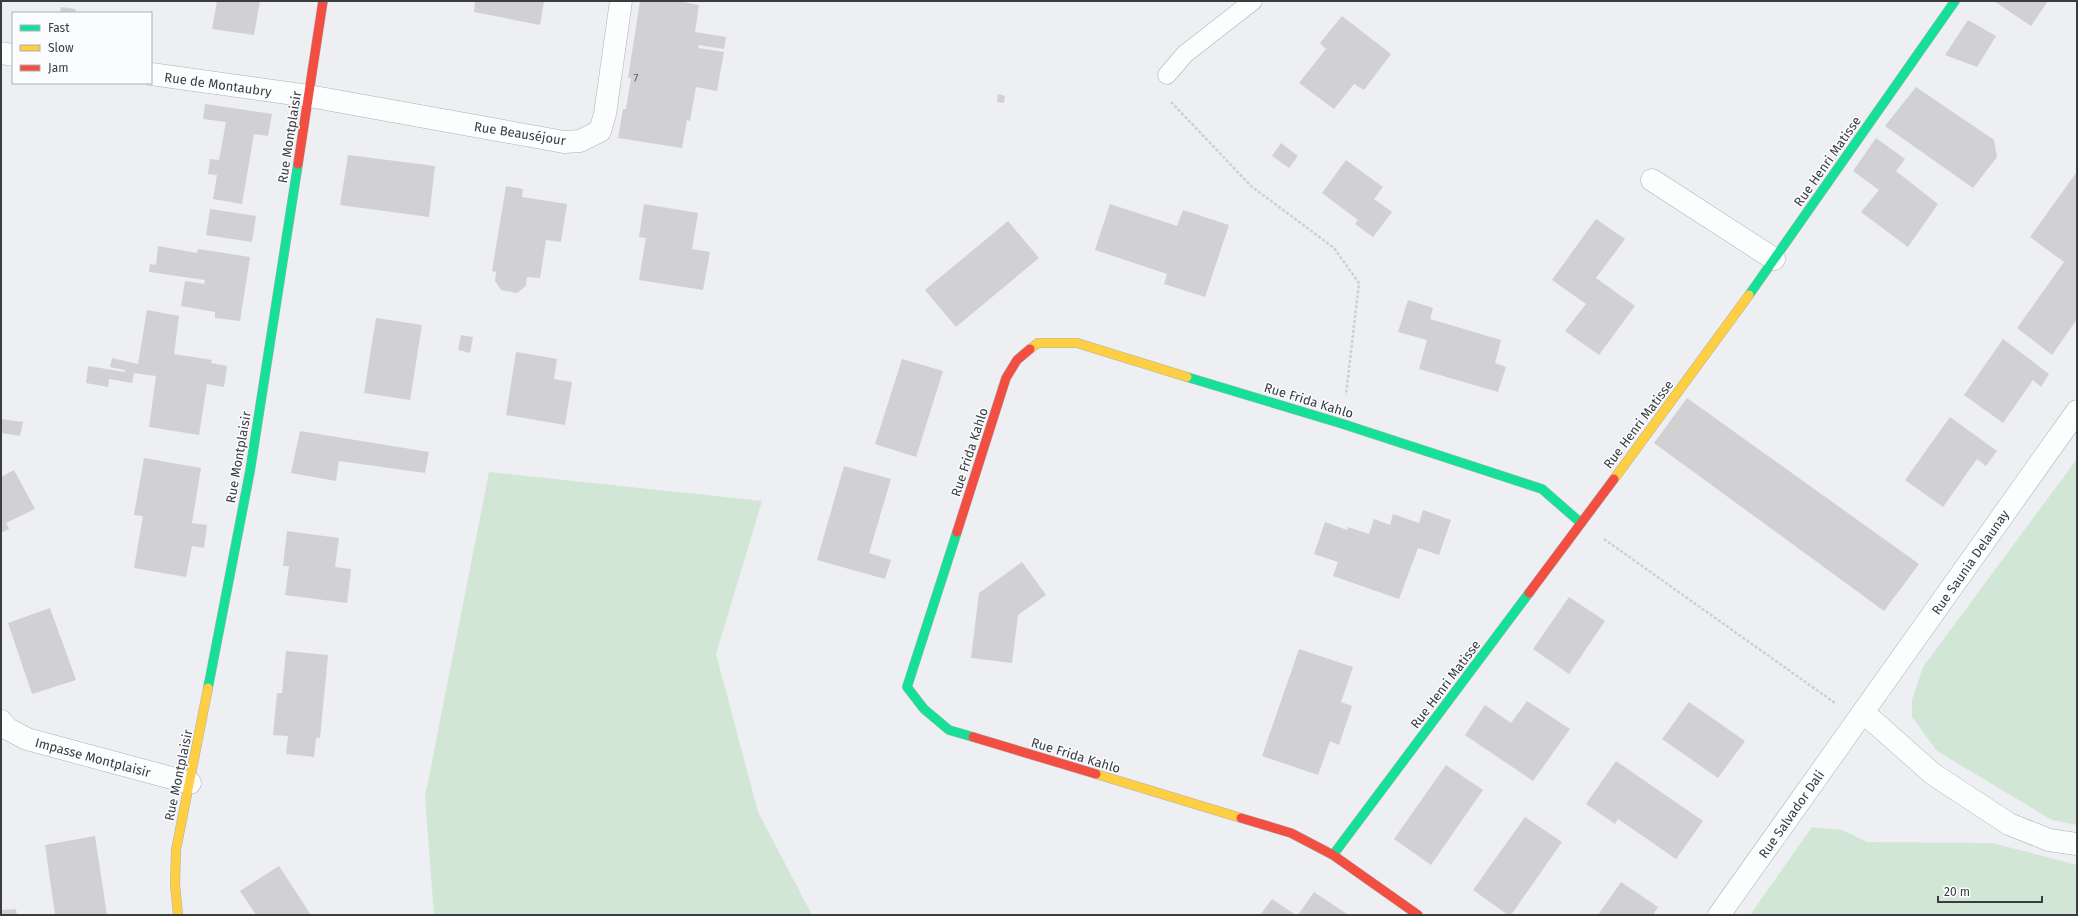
<svg xmlns="http://www.w3.org/2000/svg" width="2078" height="916" font-family="'Fira Sans',sans-serif">
	<style>
		.green { fill: #d1e6d5 }
		.building { fill: #d1d1d3 }
		.lines { fill: none; stroke-linecap: round; stroke-linejoin: round }
		.lane-casing { stroke: #afb0b3; stroke-width: 19 }
		.street-casing { stroke: #afb0b3; stroke-width: 23 }
		.fast-casing { stroke: #afb0b3; stroke-width: 10 }
		.slow-casing { stroke: #afb0b3; stroke-width: 10 }
		.jam-casing { stroke: #afb0b3; stroke-width: 10 }
		.path { stroke: #cfcfd0; stroke-width: 2.5; stroke-dasharray: 3 2; stroke-linecap: butt }
		.lane { stroke: #fcfdfd; stroke-width: 18 }
		.street { stroke: #fcfdfd; stroke-width: 22 }
		.fast { stroke: #16e098; stroke-width: 9 }
		.slow { stroke: #ffcf43; stroke-width: 9 }
		.jam { stroke: #f24e42; stroke-width: 9 }
		.labels { text-anchor: middle; stroke-width: 3; stroke-linejoin: round; paint-order: stroke }
		.number-label { font-size: 11px; fill: #606163 }
		.street-label { font-size: 13px; fill: #3b3c3e; stroke: #fbfcff }
	</style>
	<rect width="100%" height="100%" fill="#edeff2"/>
	<g class="green">
		<polygon points="2077,459 2077,825 2052,820 1937,751 1912,717 1912,700 1923,667"/>
		<polygon points="489,472 762,501 716,654 758,812 812,915 434,915 425,797"/>
		<polygon points="1812,827 1842,830 1867,842 1992,843 2077,865 2077,915 1750,915"/>
	</g>
	<g class="building">
		<polygon points="217,1 260,1 254,35 212,29"/>
		<polygon points="475,1 544,1 540,25 474,12"/>
		<polygon points="640,1 678,1 699,5 695,32 726,37 724,49 699,45 698,48 724,52 717,91 696,87 690,121 687,120 682,148 618,138 623,109 626,109 631,78 628,78"/>
		<polygon points="1994,1 2048,1 2031,26"/>
		<polygon points="61,7 76,9 75,13 60,13"/>
		<polygon points="1342,16 1391,54 1364,90 1354,84 1334,109 1299,83 1326,49 1320,43"/>
		<polygon points="1968,20 1996,36 1977,67 1945,55"/>
		<polygon points="1916,87 1994,140 1997,157 1973,188 1885,126"/>
		<polygon points="998,94 1005,96 1004,103 997,102"/>
		<polygon points="205,104 272,114 268,136 254,134 242,204 213,199 217,175 208,174 210,159 219,160 226,122 203,119"/>
		<polygon points="1876,138 1905,159 1896,171 1938,204 1908,247 1861,212 1879,190 1853,171"/>
		<polygon points="1281,143 1298,156 1289,168 1272,156"/>
		<polygon points="348,155 435,166 429,217 340,205"/>
		<polygon points="1346,160 1383,187 1374,199 1392,212 1373,237 1355,224 1358,220 1322,193"/>
		<polygon points="2076,173 2077,319 2052,355 2017,328 2064,262 2030,237"/>
		<polygon points="506,186 523,189 522,197 567,204 561,242 546,240 540,278 527,277 526,286 517,293 501,290 495,281 496,272 492,271"/>
		<polygon points="644,204 698,213 692,249 710,252 703,290 639,280 646,238 639,237"/>
		<polygon points="1110,204 1177,226 1183,210 1229,225 1205,297 1164,284 1167,274 1095,250"/>
		<polygon points="210,209 256,216 252,242 206,235"/>
		<polygon points="1596,219 1625,239 1596,278 1635,306 1599,355 1565,331 1586,304 1552,280"/>
		<polygon points="1008,221 1039,258 956,327 925,290"/>
		<polygon points="158,246 197,253 198,249 250,257 240,321 215,318 215,312 181,306 185,281 204,284 205,280 149,272 150,264 156,265"/>
		<polygon points="1408,300 1433,308 1430,319 1501,340 1495,363 1506,367 1498,392 1419,369 1427,340 1398,332"/>
		<polygon points="147,310 179,316 174,354 212,360 211,363 227,366 224,387 207,384 199,435 149,427 156,376 134,373 132,383 109,379 108,387 86,383 88,366 125,372 125,370 110,367 112,358 138,364"/>
		<polygon points="376,318 422,325 410,400 364,393"/>
		<polygon points="461,335 473,337 470,353 458,350"/>
		<polygon points="2003,339 2049,374 2041,387 2033,380 2003,423 1964,395"/>
		<polygon points="516,352 557,359 554,379 572,382 565,425 506,415"/>
		<polygon points="902,359 943,371 916,457 875,444"/>
		<polygon points="1687,398 1919,564 1884,611 1654,443"/>
		<polygon points="1950,417 1997,451 1986,466 1977,459 1943,507 1905,480"/>
		<polygon points="1,419 23,422 20,436 1,433"/>
		<polygon points="300,431 429,452 425,473 339,461 336,481 291,473"/>
		<polygon points="144,458 201,468 192,523 207,525 204,548 192,546 186,577 134,568 143,516 134,515"/>
		<polygon points="844,466 891,479 869,553 891,560 885,579 817,560"/>
		<polygon points="14,470 35,509 6,523 9,529 1,533 1,477"/>
		<polygon points="1423,510 1451,520 1439,555 1418,548 1399,599 1333,576 1338,562 1314,554 1325,522 1347,530 1348,527 1369,534 1374,519 1390,525 1393,514 1419,523"/>
		<polygon points="287,531 339,538 335,567 351,569 347,603 285,595 289,566 283,566"/>
		<polygon points="1022,562 1046,595 1018,615 1012,663 971,658 979,593"/>
		<polygon points="1569,597 1605,621 1569,674 1533,649"/>
		<polygon points="50,608 76,680 32,694 8,623"/>
		<polygon points="1299,649 1353,667 1341,702 1352,706 1339,745 1330,741 1318,775 1262,756"/>
		<polygon points="286,651 328,655 320,738 316,738 314,757 286,754 288,736 273,735 277,693 282,693"/>
		<polygon points="1527,701 1570,729 1533,781 1465,735 1485,705 1511,723"/>
		<polygon points="1689,702 1745,741 1718,778 1662,739"/>
		<polygon points="1616,761 1703,821 1676,859 1618,819 1615,824 1586,804"/>
		<polygon points="1446,765 1483,790 1431,865 1394,839"/>
		<polygon points="1525,817 1562,842 1511,915 1508,915 1473,890"/>
		<polygon points="95,836 107,915 55,915 45,845"/>
		<polygon points="279,866 311,915 256,915 240,891"/>
		<polygon points="1621,882 1658,907 1653,915 1598,915"/>
		<polygon points="1314,892 1347,914 1346,915 1298,915"/>
		<polygon points="1272,899 1296,915 1260,915"/>
		<polygon points="16,909 17,915 1,915 1,910"/>
	</g>
	<g class="lines">
		<defs>
			<polyline id="lane" points="1167,75 1185,54 1253,1"/>
			<g id="street">
				<polyline points="1,53 13,55"/>
				<polyline points="151,74 309,96 564,142 580,141 600,131 605,114 621,1"/>
				<polyline points="1652,180 1774,259"/>
				<polyline points="1863,712 1933,774 2009,824 2049,840 2077,844"/>
				<polyline points="1,721 8,729 27,739 190,783"/>
				<polyline points="1719,915 2077,411"/>
			</g>
			<g id="fast">
				<polyline points="1749,295 1955,1"/>
				<polyline points="1187,377 1343,424 1542,489 1581,523"/>
				<polyline points="957,532 907,687 924,709 949,730 973,737"/>
				<polyline points="208,688 250,471 298,164"/>
				<polyline points="1333,855 1529,593"/>
			</g>
			<g id="slow">
				<polyline points="1030,349 1038,343 1077,343 1187,377"/>
				<polyline points="1614,479 1749,295"/>
				<polyline points="1096,774 1241,818"/>
				<polyline points="178,915 175,884 176,850 208,688"/>
			</g>
			<g id="jam">
				<polyline points="298,164 323,1"/>
				<polyline points="957,532 1006,378 1017,360 1030,349"/>
				<polyline points="1529,593 1614,479"/>
				<polyline points="973,737 1096,774"/>
				<polyline points="1241,818 1291,833 1333,855 1418,915"/>
			</g>
		</defs>
		<use href="#lane" class="lane-casing"/>
		<use href="#street" class="street-casing"/>
		<use href="#fast" class="fast-casing"/>
		<use href="#slow" class="slow-casing"/>
		<use href="#jam" class="jam-casing"/>
		<g class="path">
			<polyline points="1171,102 1251,186 1334,248 1359,283 1346,395"/>
			<polyline points="1604,539 1835,703"/>
		</g>
		<use href="#lane" class="lane"/>
		<use href="#street" class="street"/>
		<use href="#fast" class="fast"/>
		<use href="#slow" class="slow"/>
		<use href="#jam" class="jam"/>
	</g>
	<g class="labels">
		<g class="number-label">
			<text x="636" y="82">7</text>
		</g>
		<g class="street-label">
			<text transform="translate(218 84) rotate(8)" y="5">Rue de Montaubry</text>
			<text transform="translate(520 133) rotate(9)" y="5">Rue Beauséjour</text>
			<text transform="translate(289 137) rotate(-81)" y="5">Rue Montplaisir</text>
			<text transform="translate(1827 161) rotate(-55)" y="5">Rue Henri Matisse</text>
			<text transform="translate(1309 400) rotate(17)" y="5">Rue Frida Kahlo</text>
			<text transform="translate(1638 424) rotate(-53)" y="5">Rue Henri Matisse</text>
			<text transform="translate(969 452) rotate(-72)" y="5">Rue Frida Kahlo</text>
			<text transform="translate(238 457) rotate(-80)" y="5">Rue Montplaisir</text>
			<text transform="translate(1970 562) rotate(-55)" y="5">Rue Saunia Delaunay</text>
			<text transform="translate(1445 684) rotate(-53)" y="5">Rue Henri Matisse</text>
			<text transform="translate(1076 755) rotate(17)" y="5">Rue Frida Kahlo</text>
			<text transform="translate(93 757) rotate(15)" y="5">Impasse Montplaisir</text>
			<text transform="translate(178 775) rotate(-78)" y="5">Rue Montplaisir</text>
			<text transform="translate(1791 814) rotate(-55)" y="5">Rue Salvador Dali</text>
		</g>
	</g>
	<rect width="2078" height="916" fill="none" stroke="#3b3c3e" stroke-width="4"/>
	<rect x="12" y="12" width="140" height="72" fill="#fbfcff" stroke="#aeafb2"/>
	<rect x="20" y="25" width="20" height="6" fill="#16e098" stroke="#aeafb2"/>
	<text x="48" y="32" font-size="12" fill="#3b3c3e">Fast</text>
	<rect x="20" y="45" width="20" height="6" fill="#ffcf43" stroke="#aeafb2"/>
	<text x="48" y="52" font-size="12" fill="#3b3c3e">Slow</text>
	<rect x="20" y="65" width="20" height="6" fill="#f24e42" stroke="#aeafb2"/>
	<text x="48" y="72" font-size="12" fill="#3b3c3e">Jam</text>
	<path d="M1938 896v6h104v-6" fill="none" stroke="#3b3c3e" stroke-width="2"/>
	<text x="1944" y="896" font-size="12" fill="#3b3c3e" stroke="#fbfcff" stroke-width="3" paint-order="stroke">20 m</text>
</svg>
